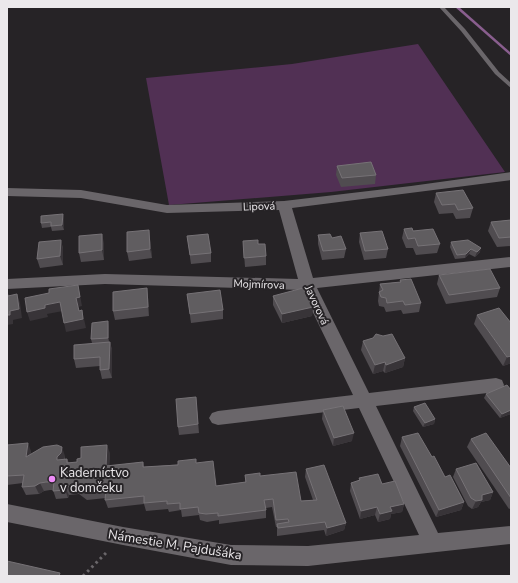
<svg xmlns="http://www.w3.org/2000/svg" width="518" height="583" font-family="'Nunito Sans',sans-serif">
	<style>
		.green { fill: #513054 }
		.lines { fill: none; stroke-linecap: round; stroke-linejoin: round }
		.stream { fill: #895e8e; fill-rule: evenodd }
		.path { stroke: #6a676a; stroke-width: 3; stroke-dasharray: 2.5 3.5; stroke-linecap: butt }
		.service { fill: #6a666a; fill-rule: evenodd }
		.minor { fill: #6a666a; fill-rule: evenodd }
		.wall { fill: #504c50 }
		.shaded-wall { fill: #383438 }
		.building { fill: #605d60; stroke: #767276 }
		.poi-dot { fill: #ee8cf8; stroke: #262326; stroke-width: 1.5 }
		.labels { text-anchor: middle; stroke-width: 4; stroke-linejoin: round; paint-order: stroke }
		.street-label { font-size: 11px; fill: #ebe8eb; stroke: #262326 }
		.near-poi-label { font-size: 13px; fill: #ebe8eb; stroke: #262326; text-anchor: start }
		.near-street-label { font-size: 13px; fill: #ebe8eb; stroke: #262326 }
	</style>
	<rect width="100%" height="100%" fill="#262326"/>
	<polygon class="green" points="418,44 505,172 331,192 169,205 146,78 292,64"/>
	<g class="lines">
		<polygon class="stream" points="455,7 459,7 511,53 511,56"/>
		<polyline class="path" points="83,576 108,551"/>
		<polygon class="service" points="439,7 444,7 465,29 499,72 511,83 511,88 495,74 461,31"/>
		<polygon class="minor" points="511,172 511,180 292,208 313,278 511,257 511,267 317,288 369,393 496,378 502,380 504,385 502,390 496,392 376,406 438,533 511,526 511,544 308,566 231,565 123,545 7,522 7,504 123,527 231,545 308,546 419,535 359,408 218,425 212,423 209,418 212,413 218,411 353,395 302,290 105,284 7,289 7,279 105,274 298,279 279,210 167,213 81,198 7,196 7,188 81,190 167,205 284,201 411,186"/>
	</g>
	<g class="wall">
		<polygon points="337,166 376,175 375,184 341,187 336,175"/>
		<polygon points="436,193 473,208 470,218 456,219 453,213 439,214 434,202"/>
		<polygon points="64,218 64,230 52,231 51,227 42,228 41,223"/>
		<polygon points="511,221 511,246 497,247 488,231 491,222"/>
		<polygon points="404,229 413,231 440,244 437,253 416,255 413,248 406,248 402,238"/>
		<polygon points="360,233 388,249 386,258 364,260 359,242"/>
		<polygon points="318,235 332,238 346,249 344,258 322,260 318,244"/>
		<polygon points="187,236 211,253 211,262 191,264"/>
		<polygon points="150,239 152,258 129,261 127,252"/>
		<polygon points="61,240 63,249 63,265 40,268 37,259"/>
		<polygon points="243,241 258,244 266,256 266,265 245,267"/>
		<polygon points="451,242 480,252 475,257 469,254 465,258 455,259 450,247"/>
		<polygon points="104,243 104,260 81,262 79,253"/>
		<polygon points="439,275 500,288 497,297 446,304 437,284"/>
		<polygon points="400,280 421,303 419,312 403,314 401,310 386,312 384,307 379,306 378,301 380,284 400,282"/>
		<polygon points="187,294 223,310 223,319 191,323"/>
		<polygon points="273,296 313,307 312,316 282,323 273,305"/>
		<polygon points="148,297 149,316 115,320 113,311"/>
		<polygon points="477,315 511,363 503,366 474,324"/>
		<polygon points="109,326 109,342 110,342 112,350 112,378 102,379 100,370 100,366 76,368 74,359 92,343 91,339"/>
		<polygon points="363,341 405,358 403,367 385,373 383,371 373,374 361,350"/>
		<polygon points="486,394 511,414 500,418 484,398"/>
		<polygon points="196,397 199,433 179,435 178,427"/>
		<polygon points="414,407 435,419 434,424 423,427 413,411"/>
		<polygon points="323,410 352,441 333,446 322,419"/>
		<polygon points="402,437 432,457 445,477 464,502 461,510 436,517 400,446"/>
		<polygon points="471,439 511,468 511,508 509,509 467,447"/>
		<polygon points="7,445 31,451 31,454 65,456 65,459 67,459 69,463 77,462 110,453 109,466 143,462 144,467 196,463 216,486 245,482 245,475 260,476 301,501 313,500 305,477 306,469 346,523 344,530 326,536 324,530 277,536 277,527 276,527 272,507 266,508 266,518 219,524 219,520 207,522 200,520 199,515 182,517 181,510 169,512 168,509 146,511 144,504 108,508 105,500 106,498 87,500 79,494 69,495 68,498 56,499 53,490 50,490 44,491 39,494 26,495 22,487 23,483 7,485"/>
		<polygon points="456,469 493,492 490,500 481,502 478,507 472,509 468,506 453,477"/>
		<polygon points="359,478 382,484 404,504 402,512 391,514 390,519 378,522 375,515 360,519 350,491 351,483 359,481"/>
	</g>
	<g class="shaded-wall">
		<polygon points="63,214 64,218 64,230 62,225"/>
		<polygon points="149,230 150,239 152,258 150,249"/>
		<polygon points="102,234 104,243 104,260 102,250"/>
		<polygon points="61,240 63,249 63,265 60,256"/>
		<polygon points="481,248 480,252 475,257 477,252"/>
		<polygon points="471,249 469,254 465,258 466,254"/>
		<polygon points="78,285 82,306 78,307 81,319 82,310 86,328 66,332 64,323 76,298"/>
		<polygon points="147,288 148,297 149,316 148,307"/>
		<polygon points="17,294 20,303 22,318 13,320 13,324 7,325 7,315"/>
		<polygon points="60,302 63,311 47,314 48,317 30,321 27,312 45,305"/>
		<polygon points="313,307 312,316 282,323 282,314"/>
		<polygon points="108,321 109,326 109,342 108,338"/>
		<polygon points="110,342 112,350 112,378 109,369"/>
		<polygon points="511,356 511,363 503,366 507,357"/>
		<polygon points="405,358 403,367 385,373 386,365"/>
		<polygon points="385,362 383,371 373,374 375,365"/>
		<polygon points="511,410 511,414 500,418 502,414"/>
		<polygon points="435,419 434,424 423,427 425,423"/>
		<polygon points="354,433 352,441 333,446 334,438"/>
		<polygon points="28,443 31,451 30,466 26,457"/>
		<polygon points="107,445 110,453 109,474 106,466"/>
		<polygon points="62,447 65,456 64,461 57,460 57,457"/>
		<polygon points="40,483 44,491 39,494 35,486"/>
		<polygon points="65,487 69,495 68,498 65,490"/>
		<polygon points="493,492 490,500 481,502 478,507 472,509 476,501 482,495"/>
		<polygon points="464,502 461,510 436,517 439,510"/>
		<polygon points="404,504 402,512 391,514 390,519 378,522 380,514 390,507"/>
		<polygon points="377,507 375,515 360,519 361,511"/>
		<polygon points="346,523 344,530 326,536 327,528"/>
	</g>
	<g class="building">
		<polygon points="371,162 376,175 342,178 337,166"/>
		<polygon points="463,190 473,208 458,210 455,204 442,205 436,193"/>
		<polygon points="63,214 62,225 51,226 51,222 41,223 41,216"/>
		<polygon points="511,220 511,237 499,238 491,222"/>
		<polygon points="412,228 413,231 433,229 440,244 418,246 415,238 408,239 404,229"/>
		<polygon points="149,230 150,249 127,252 127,232"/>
		<polygon points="382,231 388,249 365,251 360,233"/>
		<polygon points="102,234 102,250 79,253 79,236"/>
		<polygon points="208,234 211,253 190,255 187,236"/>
		<polygon points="330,234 332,238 341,236 346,249 323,251 318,235"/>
		<polygon points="61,240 60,256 37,259 39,242"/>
		<polygon points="258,240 258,244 265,244 266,256 244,258 243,241"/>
		<polygon points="468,240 481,248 477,252 471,249 466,254 457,255 451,242"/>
		<polygon points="490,269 500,288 449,295 439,275"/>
		<polygon points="411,279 421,303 405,305 403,301 387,303 386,298 381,297 379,292 383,290 380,284 401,282 400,280"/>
		<polygon points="78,285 80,297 76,298 79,311 82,310 83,319 64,323 60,302 45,305 45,308 27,312 25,298 49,293 49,289"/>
		<polygon points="147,288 148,307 113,311 113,292"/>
		<polygon points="303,288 313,307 282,314 273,296"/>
		<polygon points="220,290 223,310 190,314 187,294"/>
		<polygon points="7,291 8,296 17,294 19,309 10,311 10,315 7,315"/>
		<polygon points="499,308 511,323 511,356 507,357 477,315"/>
		<polygon points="108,321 108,338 91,339 92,323"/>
		<polygon points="376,334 383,336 392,334 405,358 386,365 385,362 375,365 363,341 373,338"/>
		<polygon points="110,342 109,369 100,370 100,357 74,359 74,345"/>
		<polygon points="507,385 511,390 511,410 502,414 486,394"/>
		<polygon points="196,397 198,424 178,427 176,399"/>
		<polygon points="425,403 435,419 425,423 414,407"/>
		<polygon points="343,406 354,433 334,438 323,410"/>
		<polygon points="418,433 432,457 434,456 445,477 450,475 464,502 439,510 402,437"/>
		<polygon points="486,433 511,468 511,498 471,439"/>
		<polygon points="28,443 26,457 43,447 57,445 62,447 61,453 57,457 57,460 67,459 67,463 77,462 77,459 81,458 81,447 107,445 106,466 143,462 143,467 178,465 178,461 196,459 196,463 213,461 216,486 246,482 245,475 260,473 260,476 296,472 301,501 317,500 306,469 324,465 346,523 327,528 325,522 278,528 277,524 289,522 288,519 276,520 273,499 264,500 266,510 218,516 218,513 206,514 199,513 198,507 180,509 180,503 167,504 167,501 144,503 144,496 105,500 106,489 85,492 76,486 65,487 65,490 53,491 54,482 46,482 40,483 35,486 22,487 24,475 7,476 7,445"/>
		<polygon points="476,463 493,492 482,495 482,500 476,501 471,498 456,469"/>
		<polygon points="378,474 382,484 395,481 404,504 390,507 392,511 380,514 377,507 361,511 351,483 360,480 359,478"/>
		<polygon points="7,561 60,573 59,576 7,576"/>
	</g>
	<circle class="poi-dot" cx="52" cy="479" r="4"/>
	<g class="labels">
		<g class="street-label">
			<text transform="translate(259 206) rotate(-2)" y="4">Lipová</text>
			<text transform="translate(259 284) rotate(2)" y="4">Mojmírova</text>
			<text transform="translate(317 305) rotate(65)" y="4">Javorová</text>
		</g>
		<g class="near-poi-label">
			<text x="60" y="477">Kaderníctvo<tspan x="60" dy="15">v domčeku</tspan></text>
		</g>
		<g class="near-street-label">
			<text transform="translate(175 544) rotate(9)" y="5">Námestie M. Pajdušáka</text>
		</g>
	</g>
	<rect width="518" height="583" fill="none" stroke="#ebe8eb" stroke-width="16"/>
</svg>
